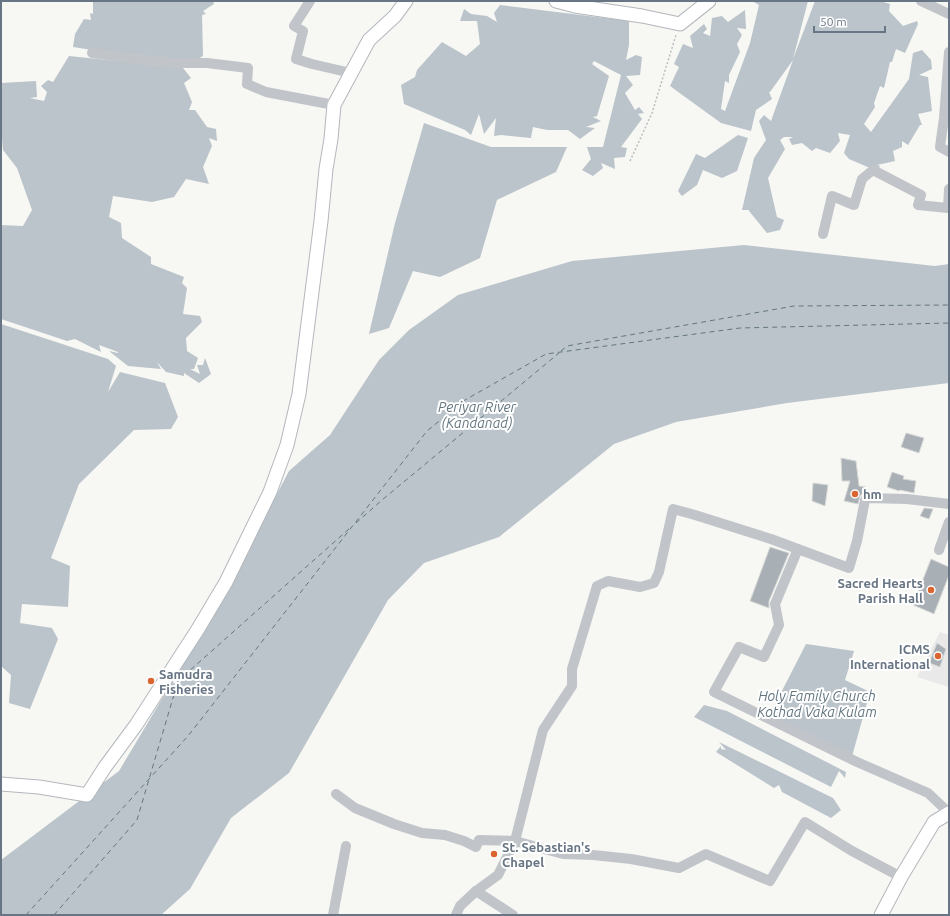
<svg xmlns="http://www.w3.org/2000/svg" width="950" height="916" font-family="Ubuntu,sans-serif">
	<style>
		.built { fill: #e8e9e8 }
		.water { fill: #bbc4ca }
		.pier { fill: #f7f7f4 }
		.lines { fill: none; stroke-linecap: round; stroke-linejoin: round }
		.ferry { stroke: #637680; stroke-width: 1; stroke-dasharray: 5 4; stroke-linecap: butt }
		.building { fill: #a8afb5; stroke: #d9d9d7 }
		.secondary-casing { stroke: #b3b8bd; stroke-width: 15 }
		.path { stroke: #bbbdc0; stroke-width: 1.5; stroke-dasharray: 2 2; stroke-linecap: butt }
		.street { stroke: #c1c4c8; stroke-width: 10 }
		.secondary { stroke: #fff; stroke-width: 13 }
		.poi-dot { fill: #db6531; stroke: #fff; stroke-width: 1.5 }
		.labels { text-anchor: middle; stroke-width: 4; stroke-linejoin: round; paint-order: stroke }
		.poi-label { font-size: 13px; font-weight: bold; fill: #687584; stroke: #fff; text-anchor: start }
		.water-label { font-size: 14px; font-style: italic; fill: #637680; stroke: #fff }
	</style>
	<rect width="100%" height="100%" fill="#f7f7f4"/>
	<polygon class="built" points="940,632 949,635 949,687 917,677"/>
	<g class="water">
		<polygon points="93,1 213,1 214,4 203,11 206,14 202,15 203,56 196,60 123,55 73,47 75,34 84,19 91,20 90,13 93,14"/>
		<polygon points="752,1 808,1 793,59 815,1 880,1 890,4 889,11 903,26 917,21 918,24 905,53 896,49 892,62 890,62 884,88 880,86 874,103 875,107 864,124 871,132 909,79 913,53 922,50 931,60 932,69 919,75 928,77 932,111 918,114 922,125 920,125 908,145 902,141 902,147 893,151 895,161 877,165 880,166 877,171 849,159 844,153 850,135 838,133 840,141 830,153 816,148 812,151 802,143 792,145 789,139 793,137 784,137 780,140 785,149 768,178 777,217 784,220 780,230 767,233 749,211 749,210 742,210 754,158 766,140 759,121 764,115 771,121 793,60 770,92 769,92 772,99 756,110 751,131 721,123 670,86 679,67 674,64 683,44 693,48 690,36 704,24 707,29 703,33 710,36 712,18 722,16 728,22 745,10 746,29 737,28 742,35 737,44 740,52 729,75 729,83 725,81 721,109 725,111 750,43 759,5"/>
		<polygon points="500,5 629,21 629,45 626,60 636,55 642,57 640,75 626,76 633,85 625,93 635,110 639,107 644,113 638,114 642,119 621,147 627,148 625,157 614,158 615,169 601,163 603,168 593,176 582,170 591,159 587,147 603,147 621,75 594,61 592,64 609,76 597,116 593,117 601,121 586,127 595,128 580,139 568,130 547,130 533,127 531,138 501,135 494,136 496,118 484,134 479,114 471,135 465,130 404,104 401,85 415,77 417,70 442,42 466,56 480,44 477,21 460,21 464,9 471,14 487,16 497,22 494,13"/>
		<polygon points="69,56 183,68 191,78 184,83 192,102 189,110 195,110 207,127 216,129 217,141 209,138 212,146 203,167 209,184 186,179 174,197 152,202 113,196 109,217 121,223 122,238 151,257 151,264 184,277 182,283 187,288 183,314 200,316 202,322 186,338 187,351 198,358 194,369 190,369 200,374 197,365 203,365 205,358 211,374 199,383 184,373 184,376 166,372 157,362 161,369 128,366 109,351 118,353 118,352 99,345 101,352 75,339 67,341 1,319 1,225 23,226 32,210 17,168 3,150 1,128 1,83 36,81 37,97 30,98 44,101 47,92 41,86 48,80 53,82"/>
		<polygon points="424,123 491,147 567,147 556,172 497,200 480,258 440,277 413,271 389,328 369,334 395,223"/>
		<polygon points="738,135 748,138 737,171 722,178 703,170 697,185 682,196 678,191 696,154 705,158"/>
		<polygon points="744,245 935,266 949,264 949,383 787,403 676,422 614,444 499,537 424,563 388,600 289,773 231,818 190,889 161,915 1,915 1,860 119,771 221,600 289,471 330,435 379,360 409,330 458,295 572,261"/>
		<polygon points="1,324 108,359 116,366 108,392 120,372 165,383 178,417 171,429 134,430 79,484 51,558 70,566 68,607 22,604 20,623 52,628 58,639 30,709 9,703 11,675 1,666"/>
		<polygon points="806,644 854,651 845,680 870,692 851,760 766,722"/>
		<polygon points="704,705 727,711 846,772 845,778 839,771 831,787 694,717"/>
		<polygon points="719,742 833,798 841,810 831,818 782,792 779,785 774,788 716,752 721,746 721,749 726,750"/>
	</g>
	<polygon class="pier" points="174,675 182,679 177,689 174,688 176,684 170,681"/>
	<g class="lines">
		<g class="ferry">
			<polyline points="561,351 567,346 794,306 949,305"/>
			<polyline points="356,523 382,500 559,353"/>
			<polyline points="26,915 188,736 427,431 465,400 546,354 740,328 949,323"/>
			<polyline points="54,915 137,820 178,681 350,528"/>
		</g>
	</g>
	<g class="building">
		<polygon points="906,433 924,438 919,453 901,447"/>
		<polygon points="841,458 856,461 859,486 866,487 865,492 860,496 858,504 844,501 850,481 842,481"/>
		<polygon points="892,472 904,476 903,479 916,481 914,493 900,490 899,491 887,487"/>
		<polygon points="813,483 828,485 825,506 812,501"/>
		<polygon points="924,508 933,509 929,519 920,516"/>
		<polygon points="770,547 789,553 769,601 769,608 750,601"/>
		<polygon points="931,559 949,567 949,575 934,614 913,605"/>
		<polygon points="937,643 946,649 940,667 929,663"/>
	</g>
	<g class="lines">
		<defs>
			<g id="secondary">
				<polyline points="556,1 575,6 642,16 680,24 709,1"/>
				<polyline points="1,784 39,787 87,795 105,767 136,725 198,629 226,582 270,492 287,445 299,394 321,221 326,169 331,139 334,105 369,40 395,16 406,1"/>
				<polyline points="881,915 901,877 934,822 949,813"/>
			</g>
		</defs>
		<use href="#secondary" class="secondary-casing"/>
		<polyline class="path" points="630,161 652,113 676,35"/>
		<g class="street">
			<polyline points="310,1 294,26 303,31 296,59 312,64 351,73"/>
			<polyline points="921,1 949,14"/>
			<polyline points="949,52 944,118 940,147 949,152"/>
			<polyline points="92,53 168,63 207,63 248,68 247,84 266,92 334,105"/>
			<polyline points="823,234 832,196 854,205 862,179 873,170 921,195 918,205 948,208 949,189"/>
			<polyline points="798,549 775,604 779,625 764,657 739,647 714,692 857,762 928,793 949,813"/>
			<polyline points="939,550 949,522"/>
			<polyline points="336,794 355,808 394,824 422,833 445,835 464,841 476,847 479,840 515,841 563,854 593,855 631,859 679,868 706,854 770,881 805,822 852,851 901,877"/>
			<polyline points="476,891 513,915"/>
			<polyline points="333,915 346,846"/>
			<polyline points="456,915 460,906 476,891 498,875 515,841 543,730 572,686 572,669 597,586 608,581 640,587 654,583 659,572 673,509 695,515 771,539 849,568 857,541 865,500 867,498 907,499 949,504"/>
		</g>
		<use href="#secondary" class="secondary"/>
	</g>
	<g class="poi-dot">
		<circle cx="855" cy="494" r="4"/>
		<circle cx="931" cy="590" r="4"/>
		<circle cx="938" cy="656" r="4"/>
		<circle cx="151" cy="681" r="4"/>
		<circle cx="494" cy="854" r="4"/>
	</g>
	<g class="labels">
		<g class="poi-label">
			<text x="863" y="499">hm</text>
			<text x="923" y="588" text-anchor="end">Sacred Hearts<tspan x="923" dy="15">Parish Hall</tspan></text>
			<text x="930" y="654" text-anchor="end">ICMS<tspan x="930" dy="15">International</tspan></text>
			<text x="159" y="679">Samudra<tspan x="159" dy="15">Fisheries</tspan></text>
			<text x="502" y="852">St. Sebastian's<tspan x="502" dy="15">Chapel</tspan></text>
		</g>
		<g class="water-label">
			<text x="477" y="412">Periyar River<tspan x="477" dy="16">(Kandanad)</tspan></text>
			<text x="817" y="701">Holy Family Church<tspan x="817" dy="16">Kothad Vaka Kulam</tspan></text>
		</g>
	</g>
	<rect width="950" height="916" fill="none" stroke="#687584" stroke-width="4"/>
	<path d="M814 26v6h71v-6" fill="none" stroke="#687584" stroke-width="2"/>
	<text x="820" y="26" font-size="12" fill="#687584" stroke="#ffffff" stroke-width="3" paint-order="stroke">50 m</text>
</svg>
